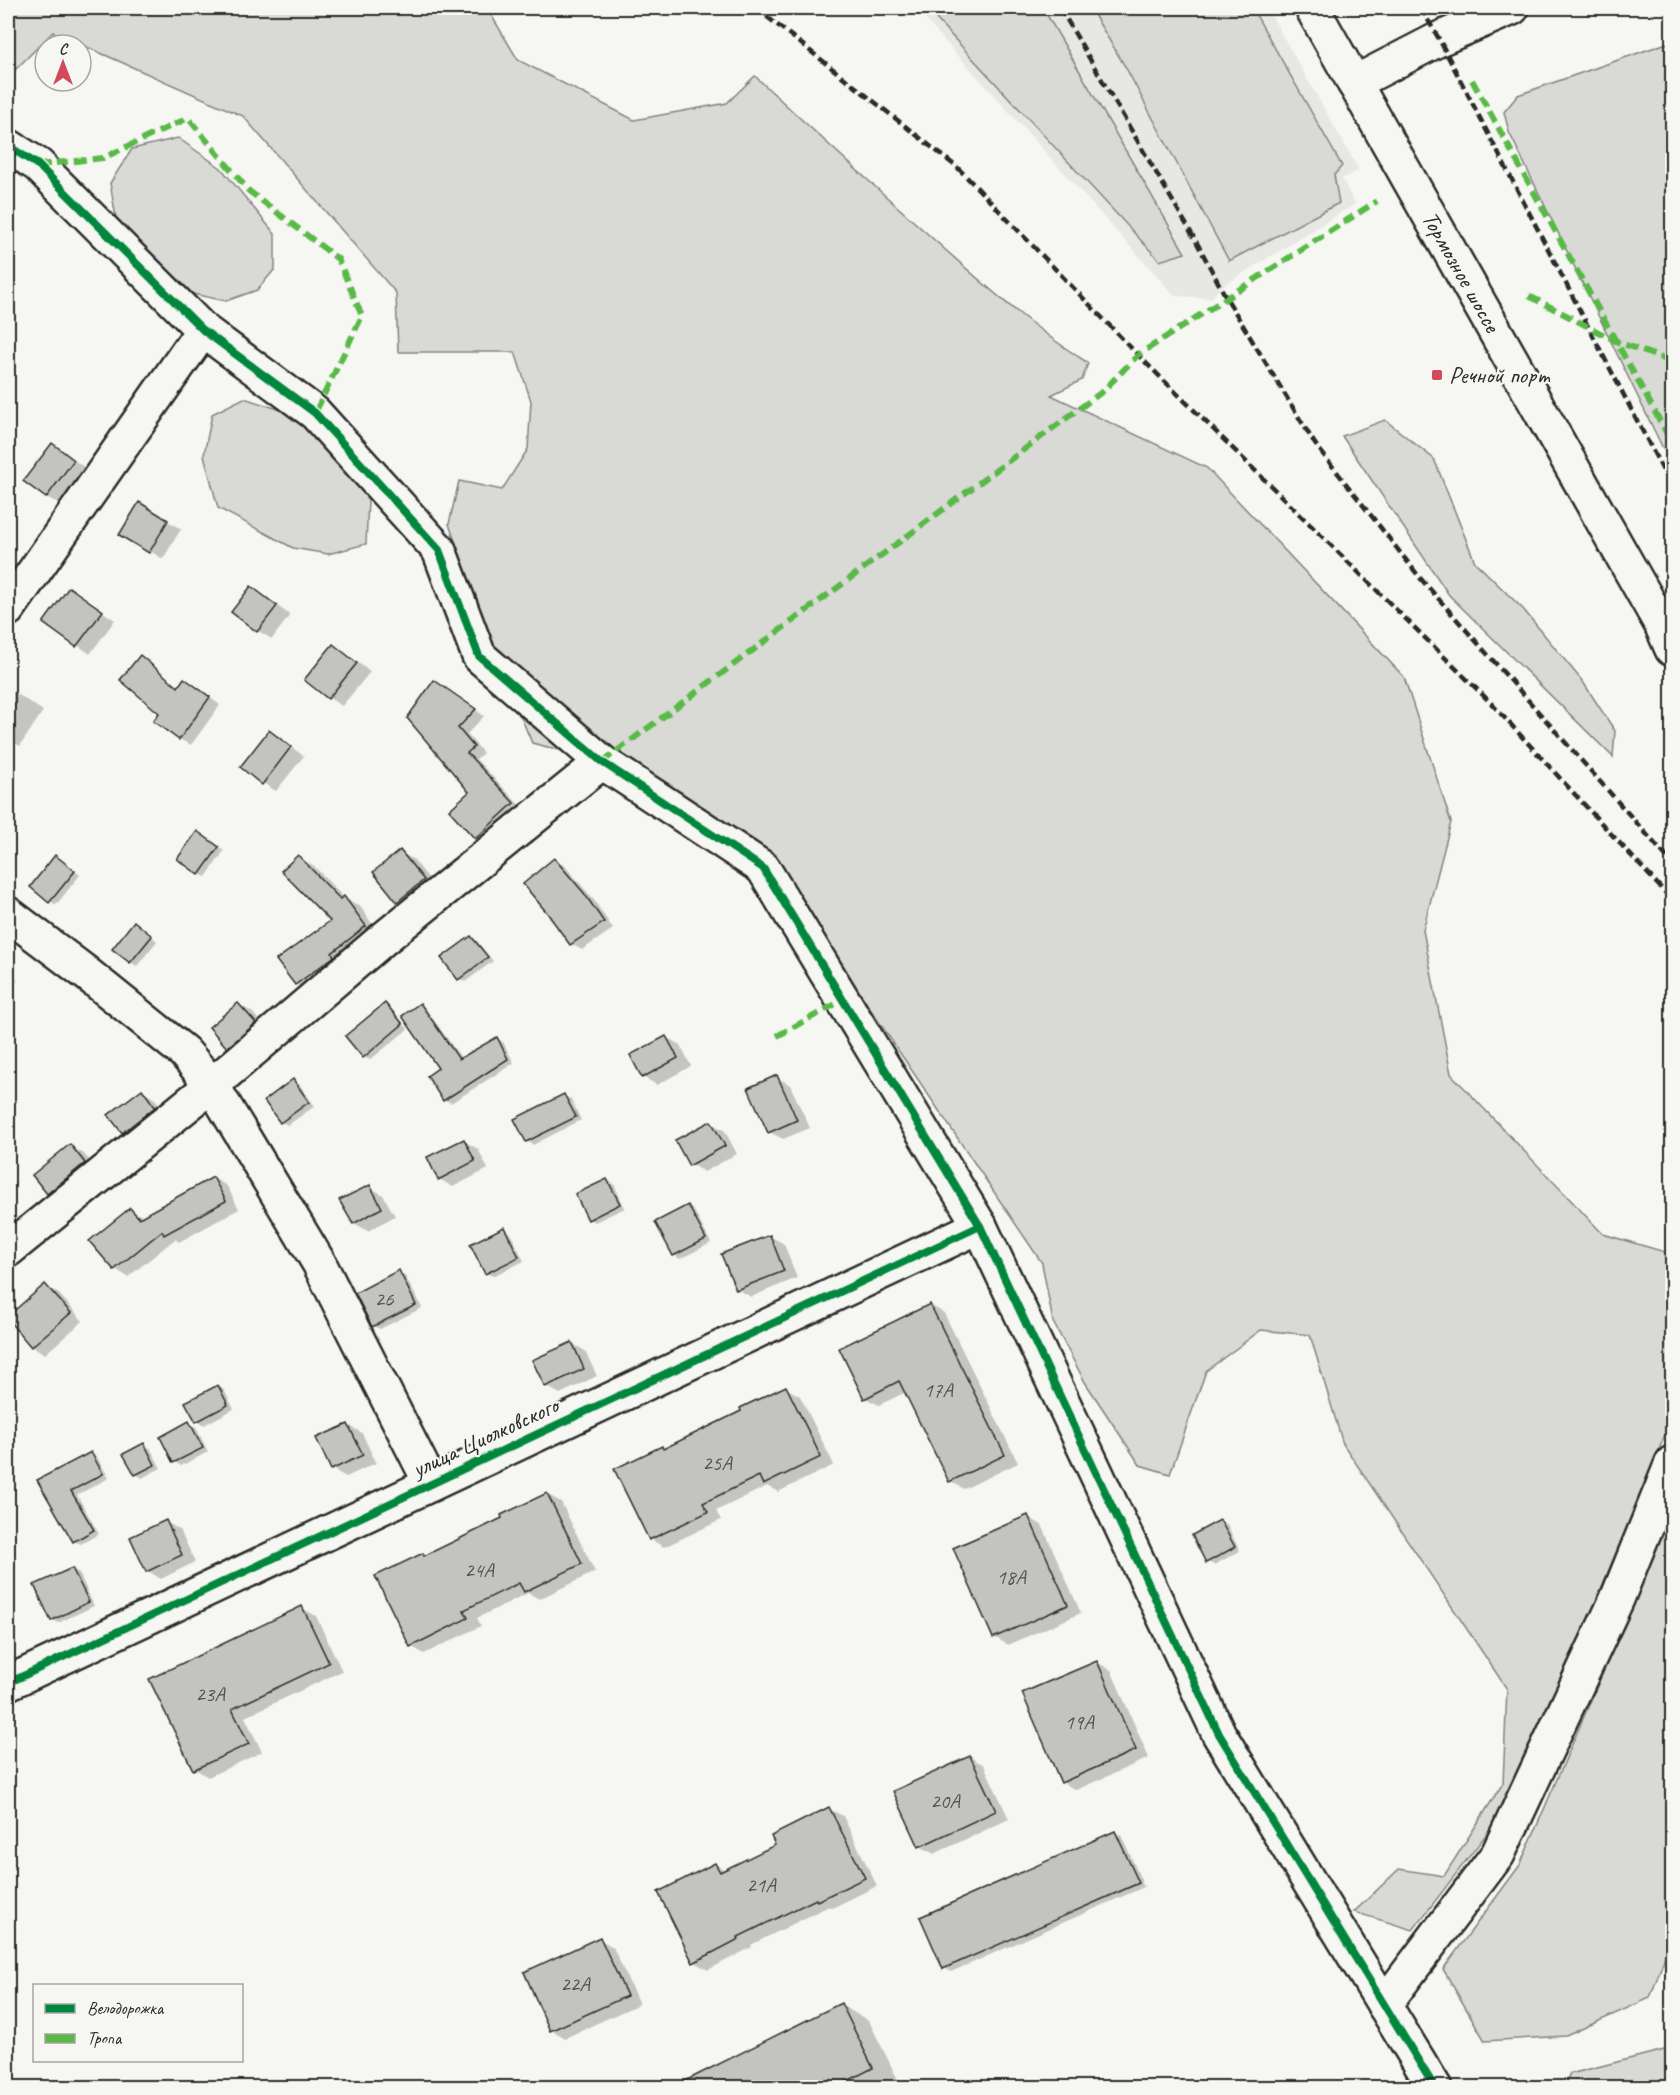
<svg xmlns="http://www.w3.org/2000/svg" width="1680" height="2095" font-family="Caveat,sans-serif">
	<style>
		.built { fill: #e7e7e3 }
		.green { fill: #d9d9d5; stroke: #828280; stroke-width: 1.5 }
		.shadow { fill: #0003 }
		.building { fill: #c3c3c0; stroke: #2b2b2b; stroke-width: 1.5 }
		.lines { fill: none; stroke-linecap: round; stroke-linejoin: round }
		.minor-casing { stroke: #2b2b2b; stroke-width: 38 }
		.minor { stroke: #f6f6f2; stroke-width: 33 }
		.rail { stroke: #2b2b2b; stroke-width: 4.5; stroke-dasharray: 9 4.5; stroke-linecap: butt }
		.quiet { stroke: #58b947; stroke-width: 6; stroke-dasharray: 12 6; stroke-linecap: butt }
		.cycleway-casing { stroke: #f6f6f2; stroke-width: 11 }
		.cycleway { stroke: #00873e; stroke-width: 8 }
		.poi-dot { fill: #d1495b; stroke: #f6f6f2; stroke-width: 2 }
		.labels { text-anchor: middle; stroke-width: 4.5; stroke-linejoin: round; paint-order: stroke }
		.number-label { font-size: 21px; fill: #515150 }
		.street-label { font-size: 24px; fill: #2b2b2b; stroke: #f6f6f2 }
		.poi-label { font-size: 24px; fill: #2b2b2b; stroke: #f6f6f2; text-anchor: start }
	</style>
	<rect width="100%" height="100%" fill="#f6f6f2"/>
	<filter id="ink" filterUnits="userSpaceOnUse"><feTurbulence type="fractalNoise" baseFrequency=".0167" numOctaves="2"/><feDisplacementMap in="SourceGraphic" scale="12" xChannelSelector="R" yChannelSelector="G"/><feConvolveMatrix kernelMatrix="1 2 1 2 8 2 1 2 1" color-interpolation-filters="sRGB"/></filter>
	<g filter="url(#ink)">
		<polygon class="built" points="915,8 1267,8 1359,170 1342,179 1355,204 1221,287 1211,298 1175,296"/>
		<g class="green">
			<path d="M8,8H487L518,60L634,120L727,103L755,76C813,131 872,184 931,237C981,282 1031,327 1088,363L1082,380L1051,395L1207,468L1404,677L1451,822L1423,930L1451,1074L1603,1234L1672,1254V1418L1554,1702L1521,1789L1413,1930L1354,1912L1399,1869L1444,1876L1503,1783L1507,1689L1343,1444L1310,1335L1261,1330L1206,1371L1170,1474L1140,1465L1085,1382L1053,1322L1042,1263L769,859L638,770L532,743L488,638L449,524L459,481L502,490L528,449L531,401L515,352H398L396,293L243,116L53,32L8,77Z"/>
			<polygon points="926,8 1043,8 1185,253 1160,261"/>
			<polygon points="1090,8 1252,8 1342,166 1334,175 1339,203 1229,261 1126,68"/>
			<polygon points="1667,43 1672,52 1672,467 1509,132 1504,112 1518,95"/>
			<polygon points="178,138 221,168 275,234 275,269 257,290 226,301 193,294 116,218 110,183 132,149"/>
			<polygon points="244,398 287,412 344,459 368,501 366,544 328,554 293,548 218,508 204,455 212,414"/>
			<polygon points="1385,420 1434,459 1475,562 1523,609 1583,682 1615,731 1613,757 1449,595 1342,436"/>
			<polygon points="1672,1512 1672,1937 1650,1998 1566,2036 1485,2041 1443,1969 1520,1865"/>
			<polygon points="1672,2048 1672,2087 1564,2087 1570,2074"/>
		</g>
		<g class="shadow">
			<polygon points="52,445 87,469 60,504 46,497"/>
			<polygon points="139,504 181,529 163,559 122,534"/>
			<polygon points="252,588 290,615 272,639 258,631"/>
			<polygon points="69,589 115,620 90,654 45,622"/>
			<polygon points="334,646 347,654 370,672 342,706 329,698"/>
			<polygon points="141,657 152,664 179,687 196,687 220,705 191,745 179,739 161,712"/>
			<polygon points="444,687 484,716 467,734 483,753 476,759 523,809 486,843 476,837 471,792"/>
			<polygon points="8,688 43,711 20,746 8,739"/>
			<polygon points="270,732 304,756 276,791 263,783"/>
			<polygon points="204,837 224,851 206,877 199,874"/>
			<polygon points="400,852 414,860 437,889 412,908 398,901"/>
			<polygon points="298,857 314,866 344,898 360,906 380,936 312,993 296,984 333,921"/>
			<polygon points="554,860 565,866 594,900 613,929 582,950 571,944"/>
			<polygon points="62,861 80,875 56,905 50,901"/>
			<polygon points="140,927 157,941 137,966 130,962"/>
			<polygon points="471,937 477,941 493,961 465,982 459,979"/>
			<polygon points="8,972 18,980 8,995"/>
			<polygon points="238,1004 252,1012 268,1031 241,1055 228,1047"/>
			<polygon points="385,1004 391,1008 408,1029 370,1060 364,1057"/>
			<polygon points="420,1005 426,1009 462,1059 497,1038 503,1042 514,1063 451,1103 444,1099 440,1069"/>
			<polygon points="666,1037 680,1045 691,1066 657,1085 643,1077"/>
			<polygon points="777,1077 790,1085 810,1128 783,1139 769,1132"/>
			<polygon points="293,1081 299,1084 315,1106 288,1125 281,1122"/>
			<polygon points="142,1091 155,1099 168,1115 137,1140 123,1132 110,1115"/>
			<polygon points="564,1096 571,1099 581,1120 533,1145 527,1141"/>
			<polygon points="711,1123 725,1131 737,1154 704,1172 690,1164"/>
			<polygon points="1672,1123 1672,1143 1663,1131"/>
			<polygon points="464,1141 478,1149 488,1169 453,1187 439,1179"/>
			<polygon points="70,1146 84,1154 98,1171 62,1201 48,1193"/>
			<polygon points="213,1178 227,1186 239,1209 179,1242 175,1239 128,1277 115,1269 130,1210 144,1217"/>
			<polygon points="607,1180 614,1184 625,1208 595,1222 589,1219"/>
			<polygon points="370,1187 383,1195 395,1216 368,1231 354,1223"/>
			<polygon points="688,1207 694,1211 711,1243 680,1259 674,1255"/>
			<polygon points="504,1229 510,1232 524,1261 493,1276 486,1273"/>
			<polygon points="770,1236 784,1244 797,1278 751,1297 737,1289"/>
			<polygon points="399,1272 405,1276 422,1308 380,1329 373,1326"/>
			<polygon points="45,1286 59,1294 83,1321 45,1354 32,1346 8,1318"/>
			<polygon points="930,1305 944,1313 1018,1463 964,1489 950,1481 906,1392 879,1405 865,1398"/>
			<polygon points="572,1343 585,1351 597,1376 560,1394 546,1386"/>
			<polygon points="218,1387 224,1390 234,1409 204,1425 197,1421"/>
			<polygon points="786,1388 800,1396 834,1465 778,1492 767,1486 716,1511 721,1520 664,1547 650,1539 662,1448 665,1450 743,1411"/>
			<polygon points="189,1423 196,1427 208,1452 181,1466 175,1462"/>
			<polygon points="348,1425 362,1433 376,1463 346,1477 332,1469"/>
			<polygon points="144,1445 150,1448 161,1468 142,1478 136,1474"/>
			<polygon points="91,1454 97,1457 109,1478 77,1495 99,1534 81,1544 74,1541 39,1480"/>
			<polygon points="547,1494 561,1502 595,1572 539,1599 528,1593 477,1618 481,1626 424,1654 411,1646 423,1555 426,1556 504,1519"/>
			<polygon points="1028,1517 1042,1525 1081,1613 1008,1645 994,1637"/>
			<polygon points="166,1522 180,1530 195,1562 161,1579 148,1571"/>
			<polygon points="1220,1522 1227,1525 1240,1551 1214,1565 1207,1562"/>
			<polygon points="72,1569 79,1573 94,1606 58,1623 52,1619"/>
			<polygon points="302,1608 316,1616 342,1671 245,1717 262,1752 208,1777 195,1769 151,1680"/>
			<polygon points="1097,1662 1111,1670 1149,1758 1076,1790 1062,1782"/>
			<polygon points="970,1757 984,1765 1009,1819 934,1854 920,1846"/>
			<polygon points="829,1809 843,1816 877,1886 832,1908 829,1906 751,1945 752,1947 708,1970 694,1962 715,1864 726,1871 777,1846"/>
			<polygon points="1115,1832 1122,1836 1144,1887 951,1972 945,1968"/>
			<polygon points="599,1939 613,1947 639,2004 565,2038 552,2030"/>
			<polygon points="841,2005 869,2021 900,2084 893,2088 685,2088"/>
		</g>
		<g class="building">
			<polygon points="52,443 74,460 46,498 23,481"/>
			<polygon points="139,502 168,520 149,553 119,535"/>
			<polygon points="251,586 277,606 257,632 231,612"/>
			<polygon points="69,587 103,611 76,647 43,623"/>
			<polygon points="333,644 357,663 328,699 304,680"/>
			<polygon points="140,655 178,687 184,678 210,697 179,740 153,721 159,713 120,680"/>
			<polygon points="434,680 476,709 458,728 474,747 467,753 514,803 475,839 449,810 469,792 407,718"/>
			<polygon points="269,730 291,747 262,785 240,767"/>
			<polygon points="197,831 219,847 199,875 177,859"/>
			<polygon points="400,850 424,880 397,902 373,872"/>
			<polygon points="55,855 75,871 49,903 30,887"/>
			<polygon points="298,855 340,899 344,896 366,926 332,953 334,956 332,958 295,985 276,960 330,921 281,871"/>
			<polygon points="554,858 584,893 604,922 570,945 548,914 523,884"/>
			<polygon points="134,921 152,936 130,963 112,949"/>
			<polygon points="471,936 488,957 458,980 441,958"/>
			<polygon points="238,1003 256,1023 227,1048 209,1027"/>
			<polygon points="385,1003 403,1024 363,1058 345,1036"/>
			<polygon points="420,1003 459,1059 497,1037 508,1059 443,1101 427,1076 438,1068 402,1016"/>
			<polygon points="666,1036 678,1058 642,1078 630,1055"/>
			<polygon points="777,1075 797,1120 768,1133 748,1088"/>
			<polygon points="293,1079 309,1102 280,1123 264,1101"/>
			<polygon points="142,1089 155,1107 122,1133 108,1115"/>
			<polygon points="564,1094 576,1117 526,1142 514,1119"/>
			<polygon points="711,1121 725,1146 689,1166 675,1140"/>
			<polygon points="464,1139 475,1161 438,1180 427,1157"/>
			<polygon points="70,1144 85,1163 47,1194 32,1175"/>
			<polygon points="213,1177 226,1201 164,1235 162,1231 114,1270 89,1241 130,1208 139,1218"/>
			<polygon points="607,1179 620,1204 588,1220 575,1194"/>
			<polygon points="370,1185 382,1208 353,1224 339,1200"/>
			<polygon points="688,1205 706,1239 673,1256 655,1222"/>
			<polygon points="504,1227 519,1257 485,1274 470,1244"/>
			<polygon points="770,1235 784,1271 736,1290 721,1254"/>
			<polygon points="399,1270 416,1305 372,1327 355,1293"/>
			<polygon points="45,1284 71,1313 31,1347 8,1320 8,1316"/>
			<polygon points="930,1304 1005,1455 949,1482 899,1381 864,1399 839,1348"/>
			<polygon points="572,1342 584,1369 545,1387 532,1360"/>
			<polygon points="218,1385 228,1405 196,1422 185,1402"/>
			<polygon points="786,1386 821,1457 763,1485 759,1476 703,1503 708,1512 649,1540 614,1469 662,1446 663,1449 741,1411 740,1408"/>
			<polygon points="189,1421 203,1448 173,1463 160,1437"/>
			<polygon points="348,1424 363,1455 331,1470 316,1438"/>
			<polygon points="144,1443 155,1465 135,1475 123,1454"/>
			<polygon points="91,1452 103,1474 71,1491 94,1530 73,1542 37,1480"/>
			<polygon points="547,1493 582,1564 524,1592 519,1583 464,1610 468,1618 410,1647 375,1576 423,1553 424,1556 502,1518 501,1515"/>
			<polygon points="1028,1515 1068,1605 993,1638 953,1548"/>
			<polygon points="166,1520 182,1555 146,1572 130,1537"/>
			<polygon points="1220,1520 1235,1547 1206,1563 1192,1535"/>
			<polygon points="72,1568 89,1602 51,1621 34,1585"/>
			<polygon points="302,1606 329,1663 232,1709 249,1744 193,1770 149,1679"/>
			<polygon points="1097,1661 1136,1750 1061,1783 1022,1693"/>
			<polygon points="970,1756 996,1811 919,1847 893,1791"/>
			<polygon points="829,1807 865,1878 817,1901 816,1899 738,1937 739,1939 693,1963 658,1892 715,1863 720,1872 775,1845 771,1836"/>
			<polygon points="1115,1831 1139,1883 943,1969 920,1917"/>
			<polygon points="600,1937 627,1996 550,2031 524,1972"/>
			<polygon points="841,2003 873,2068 834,2088 671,2088"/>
		</g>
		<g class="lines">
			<defs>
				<g id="minor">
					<path id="s1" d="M1312,8L1661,624L1672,649"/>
					<polyline points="1354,83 1439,39 1512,8"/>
					<polyline points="8,146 38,165 203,330 315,413 439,550 479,656 602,762 763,868 980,1226 1219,1734 1435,2088"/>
					<polyline points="8,609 203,330"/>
					<polyline points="8,914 86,973 184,1052 212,1085 319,1263 431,1484"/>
					<polyline points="8,1250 212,1085 382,940 602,762"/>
					<polyline points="8,1683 980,1226"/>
					<polyline points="1384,2005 1498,1854 1617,1599 1672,1463"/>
				</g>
			</defs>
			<use href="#minor" class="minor-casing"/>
			<use href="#minor" class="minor"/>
			<g class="rail">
				<polyline points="756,8 958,168 1138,355 1490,702 1672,900"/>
				<polyline points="1060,8 1196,241 1227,299 1315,444 1421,579 1672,863"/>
				<polyline points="1421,8 1439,39 1672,488"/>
			</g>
			<g class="quiet">
				<polyline points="1472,80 1672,443"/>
				<polyline points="38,165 103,158 188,118 249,191 338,259 362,316 315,413"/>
				<polyline points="1529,296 1618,342 1672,362"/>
				<polyline points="602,762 1103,391 1138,355 1377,201"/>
				<polyline points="777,1036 843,1000"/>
			</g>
			<defs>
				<g id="cycleway">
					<polyline points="8,146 38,165 203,330 315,413 439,550 479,656 602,762 763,868 980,1226 1219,1734 1435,2088"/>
					<polyline points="8,1683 980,1226"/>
				</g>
			</defs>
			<use href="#cycleway" class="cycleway-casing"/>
			<use href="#cycleway" class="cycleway"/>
		</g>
	</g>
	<rect class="poi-dot" x="1431" y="369" width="12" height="12" rx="3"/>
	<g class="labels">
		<g class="number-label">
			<text x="384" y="1306">26</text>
			<text x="938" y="1397">17А</text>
			<text x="717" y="1470">25А</text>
			<text x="479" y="1577">24А</text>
			<text x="1011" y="1584">18А</text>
			<text x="210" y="1701">23А</text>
			<text x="1079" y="1729">19А</text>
			<text x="945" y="1808">20А</text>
			<text x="761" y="1892">21А</text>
			<text x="575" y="1991">22А</text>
		</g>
		<g class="street-label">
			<text dy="8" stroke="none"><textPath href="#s1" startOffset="303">Тормозное шоссе</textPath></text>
			<text transform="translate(485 1437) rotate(-25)" y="8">улица Циолковского</text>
		</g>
		<g class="poi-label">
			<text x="1449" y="383">Речной порт</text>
		</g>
	</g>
	<rect width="1680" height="2095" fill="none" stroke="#f6f6f2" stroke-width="30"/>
	<rect x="15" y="15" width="1650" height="2065" fill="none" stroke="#2b2b2b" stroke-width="2" filter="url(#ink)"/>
	<rect x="33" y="1984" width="210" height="78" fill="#f6f6f2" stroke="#a5a5a2" stroke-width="1.5"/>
	<rect x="45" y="2004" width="30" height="9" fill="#00873e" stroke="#a5a5a2" stroke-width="1.5"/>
	<text x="87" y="2014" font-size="18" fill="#2b2b2b">Велодорожка</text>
	<rect x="45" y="2034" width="30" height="9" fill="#58b947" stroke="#a5a5a2" stroke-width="1.5"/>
	<text x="87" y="2044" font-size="18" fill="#2b2b2b">Тропа</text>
	<g transform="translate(63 63)"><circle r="28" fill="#f6f6f2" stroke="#a5a5a2" stroke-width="1.5"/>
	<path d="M0-4.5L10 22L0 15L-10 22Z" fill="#d1495b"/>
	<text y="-9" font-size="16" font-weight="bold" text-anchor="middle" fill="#2b2b2b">С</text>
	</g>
</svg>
